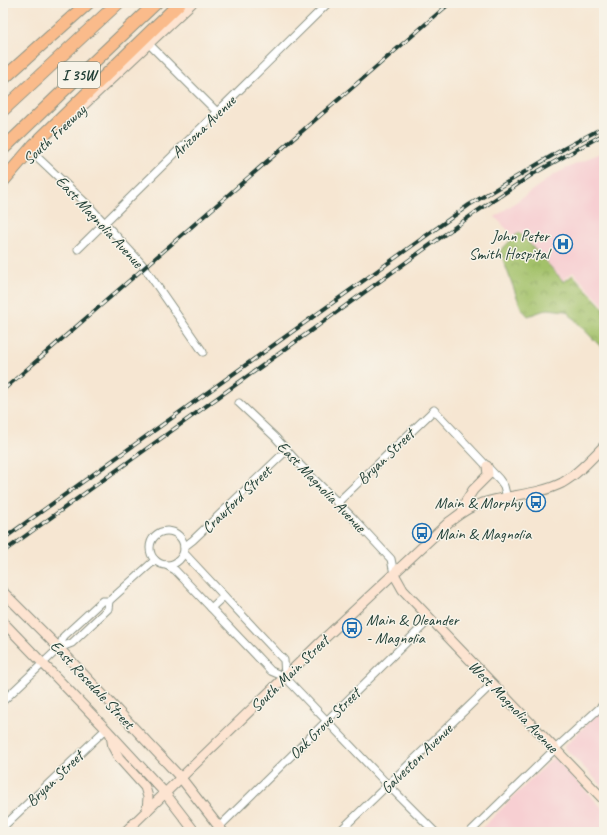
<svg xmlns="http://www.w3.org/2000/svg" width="607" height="835" font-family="Caveat,sans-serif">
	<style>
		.built { fill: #f7cfd2 }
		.park { fill: url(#park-crowns); stroke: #617f4e }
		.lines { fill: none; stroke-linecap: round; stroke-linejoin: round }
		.street-casing { stroke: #8a9283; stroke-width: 9 }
		.secondary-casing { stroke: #8a9283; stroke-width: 11 }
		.highway-casing { stroke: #8a9283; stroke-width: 14 }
		.street { stroke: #fff; stroke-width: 7 }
		.secondary { stroke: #fde4d1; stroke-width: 9 }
		.highway { stroke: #fabb8b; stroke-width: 12 }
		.rail-casing { stroke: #1f3d34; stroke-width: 4 }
		.rail { stroke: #f7f3e8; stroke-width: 2.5; stroke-dasharray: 8; stroke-linecap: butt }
		.labels { text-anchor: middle; stroke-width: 3; stroke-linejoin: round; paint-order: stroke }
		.shield { fill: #f7f3e8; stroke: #60746a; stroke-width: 1 }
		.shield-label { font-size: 15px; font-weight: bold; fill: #1f3d34 }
		.street-label { font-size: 16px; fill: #1f3d34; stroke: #f7f3e8 }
		.poi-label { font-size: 16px; fill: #1f3d34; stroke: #f7f3e8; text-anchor: end }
	</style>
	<defs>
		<pattern id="park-crowns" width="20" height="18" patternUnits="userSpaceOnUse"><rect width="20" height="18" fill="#a3c169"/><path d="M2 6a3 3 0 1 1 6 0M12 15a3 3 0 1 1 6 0" fill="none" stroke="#849e57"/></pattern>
	</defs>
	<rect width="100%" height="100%" fill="#f7f3e8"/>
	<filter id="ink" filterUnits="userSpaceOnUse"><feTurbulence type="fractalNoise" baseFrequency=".025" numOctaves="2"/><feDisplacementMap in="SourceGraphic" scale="8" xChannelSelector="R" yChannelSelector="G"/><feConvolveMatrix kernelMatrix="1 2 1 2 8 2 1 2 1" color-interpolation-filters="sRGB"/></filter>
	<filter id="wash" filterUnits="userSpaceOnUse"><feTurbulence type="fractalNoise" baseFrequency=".012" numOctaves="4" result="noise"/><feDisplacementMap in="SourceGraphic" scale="16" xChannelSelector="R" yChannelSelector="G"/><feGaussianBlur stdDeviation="0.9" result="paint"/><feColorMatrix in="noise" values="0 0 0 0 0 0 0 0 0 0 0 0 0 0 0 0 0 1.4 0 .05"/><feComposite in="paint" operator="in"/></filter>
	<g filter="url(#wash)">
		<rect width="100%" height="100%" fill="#f6e6d2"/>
		<g class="built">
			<polygon points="604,151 604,306 573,272 560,283 495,217 555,174"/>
			<polygon points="604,707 604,788 564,747"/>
			<polygon points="554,757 604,810 604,832 478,832"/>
		</g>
		<polygon class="park" points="519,232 564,282 573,275 604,309 604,350 566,311 548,309 528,316 521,308 500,251"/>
	</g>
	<g filter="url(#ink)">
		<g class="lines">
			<defs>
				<g id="street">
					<polyline points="149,44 217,112"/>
					<polyline points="33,153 89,206 142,264 203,352"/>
					<polyline points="78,249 328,3"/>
					<polyline points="239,403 275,437 301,466 352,517 391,559 394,574"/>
					<polyline points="337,503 434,410 499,479 504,486 507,498"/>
					<circle cx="167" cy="548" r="17"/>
					<polyline points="184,547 193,540 287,450"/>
					<polyline points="184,553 284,660 285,677"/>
					<polyline points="166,565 175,570 271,671 285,677 388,785 435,832"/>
					<polyline points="211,608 224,596"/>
					<polyline points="59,648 72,643 108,609 109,601 155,560"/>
					<polyline points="3,701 59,648 64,636 102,601 109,601"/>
					<polyline points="3,827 106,729"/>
					<polyline points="219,827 430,619"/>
					<polyline points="339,832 492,684"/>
					<polyline points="470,832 555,749 604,704"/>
				</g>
				<g id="secondary">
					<polyline points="72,116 192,3"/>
					<polyline points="462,512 466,501 473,490 488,475 487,466"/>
					<polyline points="394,574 403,590 604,800"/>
					<polyline points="3,592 59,648 181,778 223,832"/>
					<polyline points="3,622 106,729 165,793 195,832"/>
					<polyline points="111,735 113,747 119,758 145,787 148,797 147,811"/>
					<path d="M125,832L327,636L449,522C456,517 463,511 472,507C500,494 534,497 562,483C578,474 591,459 604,446"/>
				</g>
				<g id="highway">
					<polyline points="3,79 88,3"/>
					<polyline points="3,110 118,3"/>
					<polyline points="3,149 60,94 156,3"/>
					<polyline points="3,181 34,145 180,3"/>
				</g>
			</defs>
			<use href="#street" class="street-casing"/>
			<use href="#secondary" class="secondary-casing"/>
			<use href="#highway" class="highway-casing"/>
			<use href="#street" class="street"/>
			<use href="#secondary" class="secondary"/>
			<use href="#highway" class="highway"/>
			<defs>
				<g id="rail">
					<polyline points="3,390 450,3"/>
					<polyline points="3,539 469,205 565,148 604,127"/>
					<polyline points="3,552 476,212 533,174 604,134"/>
				</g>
			</defs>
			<use href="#rail" class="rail-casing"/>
			<use href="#rail" class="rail"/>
		</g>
	</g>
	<defs>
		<symbol id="hospital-ring" viewBox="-11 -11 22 22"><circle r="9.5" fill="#f7f3e8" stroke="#1f6fb2" stroke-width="1.5"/><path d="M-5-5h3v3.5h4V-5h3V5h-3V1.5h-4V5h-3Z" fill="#1f6fb2"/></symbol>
		<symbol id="bus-ring" viewBox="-11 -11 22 22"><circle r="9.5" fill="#f7f3e8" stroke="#1f6fb2" stroke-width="1.5"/><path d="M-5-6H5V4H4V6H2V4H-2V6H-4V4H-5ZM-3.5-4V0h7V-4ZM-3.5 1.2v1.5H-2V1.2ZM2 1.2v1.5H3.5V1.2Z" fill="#1f6fb2"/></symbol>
	</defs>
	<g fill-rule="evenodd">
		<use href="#hospital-ring" x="552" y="233" width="22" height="22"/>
		<use href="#bus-ring" x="525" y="491" width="22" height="22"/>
		<use href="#bus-ring" x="411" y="522" width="22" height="22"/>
		<use href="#bus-ring" x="341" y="617" width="22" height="22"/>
	</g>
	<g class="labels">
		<rect class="shield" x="58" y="62" width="42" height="26" rx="3"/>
		<g class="shield-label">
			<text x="79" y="80">I 35W</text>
		</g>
		<g class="street-label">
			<text transform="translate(203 126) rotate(-44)" y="6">Arizona Avenue</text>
			<text transform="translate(54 134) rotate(-43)" y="6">South Freeway</text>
			<text transform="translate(100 221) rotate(47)" y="6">East Magnolia Avenue</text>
			<text transform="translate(385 456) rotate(-44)" y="6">Bryan Street</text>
			<text transform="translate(322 486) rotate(46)" y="6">East Magnolia Avenue</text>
			<text transform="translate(236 499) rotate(-44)" y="6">Crawford Street</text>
			<text transform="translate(289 673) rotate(-44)" y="6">South Main Street</text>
			<text transform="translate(93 684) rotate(47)" y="6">East Rosedale Street</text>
			<text transform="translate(514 706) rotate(46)" y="6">West Magnolia Avenue</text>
			<text transform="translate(324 723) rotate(-45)" y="6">Oak Grove Street</text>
			<text transform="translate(416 758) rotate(-44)" y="6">Galveston Avenue</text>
			<text transform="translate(54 778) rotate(-44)" y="6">Bryan Street</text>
		</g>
		<g class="poi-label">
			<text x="549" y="241">John Peter<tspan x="549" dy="18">Smith Hospital</tspan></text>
			<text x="522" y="508">Main &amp; Morphy</text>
			<text x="436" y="539" text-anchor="start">Main &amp; Magnolia</text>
			<text x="366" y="625" text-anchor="start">Main &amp; Oleander<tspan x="366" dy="18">- Magnolia</tspan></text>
		</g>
	</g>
	<rect width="607" height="835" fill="none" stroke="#f7f3e8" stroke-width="16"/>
</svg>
